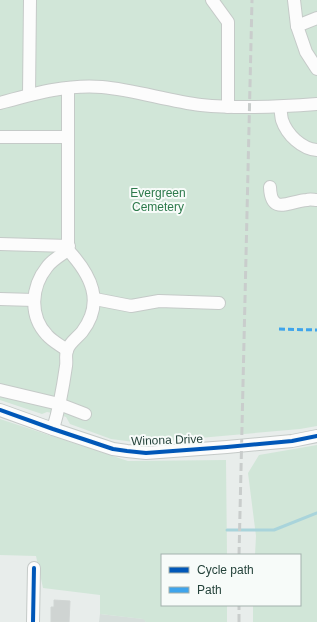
<svg xmlns="http://www.w3.org/2000/svg" width="317" height="622" font-family="Helvetica,sans-serif">
	<style>
		.built { fill: #d6dedb }
		.green { fill: #d1e6d8 }
		.lines { fill: none; stroke-linecap: round; stroke-linejoin: round }
		.stream { stroke: #a9d4db; stroke-width: 3 }
		.building { fill: #cfd4d2; stroke: #d1d6d4 }
		.minor-casing { stroke: #c5cac8; stroke-width: 14 }
		.minor { stroke: #fcfcfc; stroke-width: 12 }
		.rail { stroke: #c9cdcc; stroke-width: 3; stroke-dasharray: 8 4; stroke-linecap: butt }
		.quiet { stroke: #3ea4ec; stroke-width: 3; stroke-dasharray: 6 3; stroke-linecap: butt }
		.cycleway-casing { stroke: #f7fbf9; stroke-width: 6 }
		.cycleway { stroke: #0057b8; stroke-width: 4 }
		.labels { text-anchor: middle; stroke-width: 4; stroke-linejoin: round; paint-order: stroke }
		.park-label { font-size: 12px; fill: #2d7a4b; stroke: #f7fbf9 }
		.street-label { font-size: 12px; fill: #24423a; stroke: #f7fbf9 }
	</style>
	<rect width="100%" height="100%" fill="#e8edeb"/>
	<polygon class="built" points="100,614 144,619 146,622 99,622"/>
	<g class="green">
		<polygon points="0,0 317,0 317,426 300,429 154,442 134,442 111,439 70,424 66,417 57,414 47,412 42,414 0,400"/>
		<polygon points="0,419 128,461 226,460 227,555 162,555 162,605 227,605 227,622 146,622 143,619 100,614 100,595 43,588 36,556 0,555"/>
		<polygon points="317,445 317,622 253,622 253,605 300,605 300,555 255,555 256,536 248,473 259,455"/>
	</g>
	<g class="lines">
		<polyline class="stream" points="227,530 274,530 317,513"/>
	</g>
	<polygon class="building" points="54,600 70,601 69,622 51,622 51,607 54,607"/>
	<g class="lines">
		<defs>
			<g id="minor">
				<polyline points="212,0 228,22 228,107"/>
				<polyline points="294,0 297,26 306,52 317,69"/>
				<polyline points="297,26 317,18"/>
				<polyline points="29,95 30,0"/>
				<path d="M0,103C33,94 67,84 102,87C135,90 168,101 201,105C240,109 279,107 317,104"/>
				<path d="M280,107C281,111 281,116 282,120C287,135 302,149 317,150"/>
				<polyline points="0,137 68,137"/>
				<path d="M270,187C271,216 289,201 307,200C310,199 314,200 317,200"/>
				<polyline points="0,244 69,246"/>
				<polyline points="0,299 34,300"/>
				<polyline points="95,299 131,306 159,301 219,303"/>
				<path d="M67,350C60,345 52,341 47,335C29,316 31,287 47,267C52,260 61,255 68,250"/>
				<polyline points="0,390 59,404 85,414"/>
				<polyline points="0,410 53,429 113,449 127,451 146,453 227,447 292,441 317,436"/>
				<path d="M53,429C59,409 63,387 66,366C67,361 65,355 67,351C68,344 78,337 82,332C105,302 91,275 68,250V88"/>
				<polyline points="33,622 34,568"/>
			</g>
		</defs>
		<use href="#minor" class="minor-casing"/>
		<use href="#minor" class="minor"/>
		<g class="rail">
			<polyline points="239,555 252,0"/>
			<polyline points="239,622 239,605"/>
		</g>
		<polyline class="quiet" points="279,329 317,330"/>
		<defs>
			<g id="cycleway">
				<polyline points="0,410 53,429 113,449 127,451 146,453 227,447 292,441 317,436"/>
				<polyline points="33,622 34,568"/>
			</g>
		</defs>
		<use href="#cycleway" class="cycleway-casing"/>
		<use href="#cycleway" class="cycleway"/>
	</g>
	<g class="labels">
		<g class="park-label">
			<text x="158" y="197">Evergreen<tspan x="158" dy="14">Cemetery</tspan></text>
		</g>
		<g class="street-label">
			<text transform="translate(167 440) rotate(-2)" y="4">Winona Drive</text>
		</g>
	</g>
	<rect x="161" y="554" width="140" height="52" fill="#f7fbf9" stroke="#a3b1ad"/>
	<rect x="169" y="567" width="20" height="6" fill="#0057b8" stroke="#a3b1ad"/>
	<text x="197" y="574" font-size="12" fill="#24423a">Cycle path</text>
	<rect x="169" y="587" width="20" height="6" fill="#3ea4ec" stroke="#a3b1ad"/>
	<text x="197" y="594" font-size="12" fill="#24423a">Path</text>
</svg>
